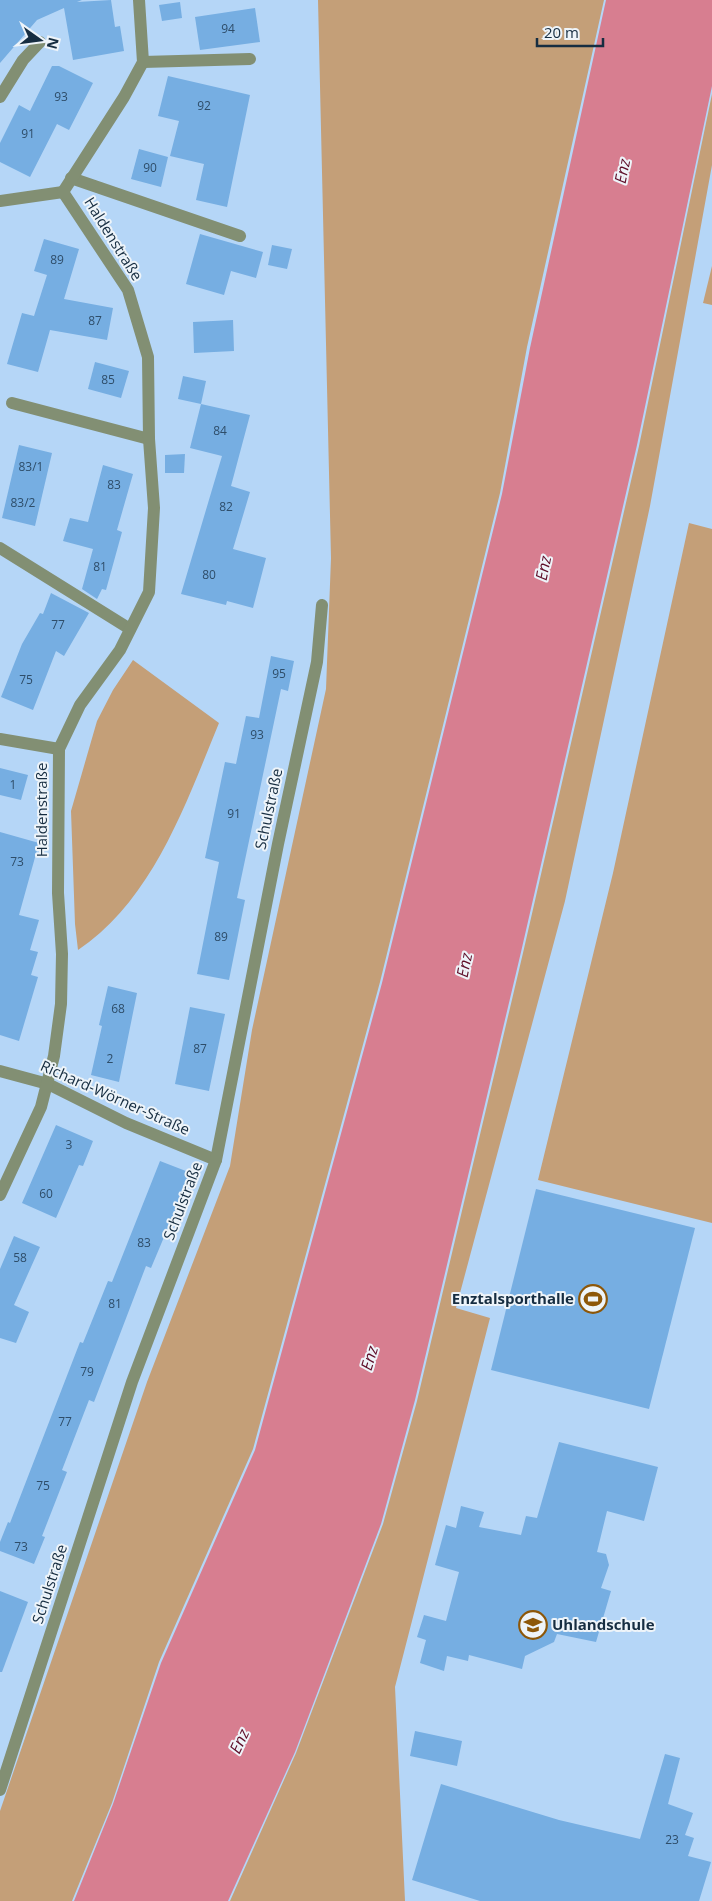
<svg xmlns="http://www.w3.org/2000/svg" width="712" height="1901" font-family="'Open Sans',sans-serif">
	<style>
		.green { fill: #c49f78 }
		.water { fill: #d77e90 }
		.building { fill: #76aee2 }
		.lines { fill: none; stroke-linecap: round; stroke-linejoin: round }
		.lane { stroke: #828f73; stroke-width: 12 }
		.street { stroke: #828f73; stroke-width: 12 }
		.labels { text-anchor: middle; stroke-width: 4; stroke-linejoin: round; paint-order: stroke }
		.number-label { font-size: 12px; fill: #2e4d69 }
		.street-label { font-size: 15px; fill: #162d41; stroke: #eef4f9 }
		.poi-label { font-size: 15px; font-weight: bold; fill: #162d41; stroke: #eef4f9; text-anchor: end }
		.water-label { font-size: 16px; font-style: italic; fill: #5e0d28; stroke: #eef4f9 }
	</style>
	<rect width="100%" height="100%" fill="#b5d6f7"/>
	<g class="green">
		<polygon points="318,0 604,0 527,347 500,493 380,982 253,1449 159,1662 112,1803 72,1901 0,1901 0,1811 147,1382 230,1166 252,1030 326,689 331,558"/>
		<polygon points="712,94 712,165 650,506 565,901 456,1308 490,1318 395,1687 405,1901 230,1901 296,1753 383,1524 417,1401 523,953 639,446"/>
		<polygon points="712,266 712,305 703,303"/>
		<polygon points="689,523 712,529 712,1223 538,1180 613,873"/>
		<path d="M133,660L219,723C186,803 153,900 78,950L75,924L71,811L97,721L113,690Z"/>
	</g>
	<polygon class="water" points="606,0 712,0 712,86 637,445 521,952 415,1400 381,1524 295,1752 228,1901 74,1901 113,1804 161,1663 255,1450 382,983 502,494 530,348"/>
	<g class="building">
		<polygon points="0,0 82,0 77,2 111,0 115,27 120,26 124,51 73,60 64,8 37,20 0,63"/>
		<polygon points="180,2 182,18 162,21 159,5"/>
		<polygon points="255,8 260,42 200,50 195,17"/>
		<polygon points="52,66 59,66 93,83 69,130 57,124 30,177 0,162 0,143 19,105 30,111"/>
		<polygon points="168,76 250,95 227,207 196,200 204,164 170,156 179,121 158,116"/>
		<polygon points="139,149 168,157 161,187 131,179"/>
		<polygon points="200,234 263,252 256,278 231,271 224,295 186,284"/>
		<polygon points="44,239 79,249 64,299 113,308 107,340 50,330 38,372 7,364 22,313 34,316 47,275 34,271"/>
		<polygon points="272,245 292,249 287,269 268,265"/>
		<polygon points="233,320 234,351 194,353 193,322"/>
		<polygon points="95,362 129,371 121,398 88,389"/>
		<polygon points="183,376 206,381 201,404 178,399"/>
		<polygon points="201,404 250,415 231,486 250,492 233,549 266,558 253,608 227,601 226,605 181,594 222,456 190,448"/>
		<polygon points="19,445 52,453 35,526 2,518"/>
		<polygon points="185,454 184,473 165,473 165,455"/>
		<polygon points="103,465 133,474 117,530 122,532 106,590 102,589 97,599 82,589 93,549 63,541 70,518 88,522"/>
		<polygon points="51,593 89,613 64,656 56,651 33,710 1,697 22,644 40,613 43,614"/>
		<polygon points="271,656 294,661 288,691 281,689 237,898 245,900 229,980 197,974 219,862 205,858 225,762 236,764 246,716 259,718"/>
		<polygon points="0,768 28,775 21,800 0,795"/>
		<polygon points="0,832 39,843 19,915 39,920 30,950 38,952 31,975 38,977 19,1041 0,1035"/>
		<polygon points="108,986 137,993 119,1082 91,1075 102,1026 99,1025"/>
		<polygon points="190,1007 225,1014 209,1091 175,1084"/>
		<polygon points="56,1125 93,1141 83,1166 79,1165 56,1218 22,1203"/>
		<polygon points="160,1161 191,1173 151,1268 146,1266 94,1402 89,1400 62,1470 67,1472 42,1536 45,1537 34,1564 0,1551 0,1542 8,1522 10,1523 80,1342 83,1343 108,1281 112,1282"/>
		<polygon points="536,1189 695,1228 649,1409 491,1370"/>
		<polygon points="14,1236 40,1247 14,1305 29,1312 16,1343 0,1338 0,1269"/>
		<polygon points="559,1442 658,1467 644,1521 607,1511 597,1552 606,1554 609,1565 601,1588 611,1591 596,1642 557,1634 554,1642 525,1656 522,1669 469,1655 468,1661 447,1656 444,1671 420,1663 426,1640 417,1637 424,1615 446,1621 459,1572 435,1565 446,1525 456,1528 461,1506 484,1512 479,1527 521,1535 526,1516 537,1518"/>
		<polygon points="0,1591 28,1602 2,1672 0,1672"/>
		<polygon points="415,1731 462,1741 457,1766 410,1756"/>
		<polygon points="665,1754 680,1758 668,1804 693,1813 685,1835 694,1838 688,1856 711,1862 699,1901 480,1901 412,1880 441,1784 559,1820 640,1839"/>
	</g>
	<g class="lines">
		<g class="lane">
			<polyline points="0,97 23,60 40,42"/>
			<polyline points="0,548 130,629"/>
		</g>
		<g class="street">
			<polyline points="143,62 250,59"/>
			<polyline points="71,178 240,236"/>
			<polyline points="0,201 63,192"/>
			<polyline points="12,403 149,439"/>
			<polyline points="0,739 59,749"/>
			<polyline points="0,1071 48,1084 126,1123 216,1160"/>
			<polyline points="0,1195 41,1107 54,1056 61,1004 62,954 58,893 59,749 80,705 120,650 149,592 154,508 149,439 148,357 128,290 63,192 124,97 143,62 139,0"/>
			<polyline points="0,1790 132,1382 216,1160 278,844 317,662 322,605"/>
		</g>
	</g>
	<defs>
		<symbol id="stadium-ring" viewBox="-11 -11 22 22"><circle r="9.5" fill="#eef4f9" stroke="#8d5709" stroke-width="1.5"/><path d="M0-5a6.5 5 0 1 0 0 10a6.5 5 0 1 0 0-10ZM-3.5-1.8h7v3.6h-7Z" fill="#8d5709"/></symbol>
		<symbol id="school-ring" viewBox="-11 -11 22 22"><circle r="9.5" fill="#eef4f9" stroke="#8d5709" stroke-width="1.5"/><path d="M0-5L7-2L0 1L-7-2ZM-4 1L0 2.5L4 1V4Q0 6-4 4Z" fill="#8d5709"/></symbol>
	</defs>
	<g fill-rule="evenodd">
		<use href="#stadium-ring" x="577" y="1283" width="32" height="32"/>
		<use href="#school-ring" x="517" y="1609" width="32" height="32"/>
	</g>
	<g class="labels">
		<g class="number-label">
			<text x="228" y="33">94</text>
			<text x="61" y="101">93</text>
			<text x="204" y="110">92</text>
			<text x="28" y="138">91</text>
			<text x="150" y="172">90</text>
			<text x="57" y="264">89</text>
			<text x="95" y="325">87</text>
			<text x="108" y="384">85</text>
			<text x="220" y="435">84</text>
			<text x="31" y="471">83/1</text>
			<text x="114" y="489">83</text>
			<text x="23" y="507">83/2</text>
			<text x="226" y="511">82</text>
			<text x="100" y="571">81</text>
			<text x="209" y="579">80</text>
			<text x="58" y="629">77</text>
			<text x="279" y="678">95</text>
			<text x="26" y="684">75</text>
			<text x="257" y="739">93</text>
			<text x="13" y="789">1</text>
			<text x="234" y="818">91</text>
			<text x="17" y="866">73</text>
			<text x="221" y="941">89</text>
			<text x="118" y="1013">68</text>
			<text x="200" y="1053">87</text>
			<text x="110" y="1063">2</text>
			<text x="69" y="1149">3</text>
			<text x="46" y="1198">60</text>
			<text x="144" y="1247">83</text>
			<text x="20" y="1262">58</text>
			<text x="115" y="1308">81</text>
			<text x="87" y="1376">79</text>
			<text x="65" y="1426">77</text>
			<text x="43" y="1490">75</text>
			<text x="21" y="1551">73</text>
			<text x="672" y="1844">23</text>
		</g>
		<g class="street-label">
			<text transform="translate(113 239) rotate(58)" y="5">Haldenstraße</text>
			<text transform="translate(269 809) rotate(-78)" y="5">Schulstraße</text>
			<text transform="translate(42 810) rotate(-90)" y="5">Haldenstraße</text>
			<text transform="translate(115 1098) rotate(24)" y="5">Richard-Wörner-Straße</text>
			<text transform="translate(183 1201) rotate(-69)" y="5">Schulstraße</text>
			<text transform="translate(50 1584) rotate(-72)" y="5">Schulstraße</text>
		</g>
		<g class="poi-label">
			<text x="574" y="1304">Enztalsporthalle</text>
			<text x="552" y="1630" text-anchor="start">Uhlandschule</text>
		</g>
		<g class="water-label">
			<text transform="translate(622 171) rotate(-79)" y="6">Enz</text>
			<text transform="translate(543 568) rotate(-79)" y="6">Enz</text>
			<text transform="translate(464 965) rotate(-79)" y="6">Enz</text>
			<text transform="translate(369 1358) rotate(-73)" y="6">Enz</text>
			<text transform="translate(239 1741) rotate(-65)" y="6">Enz</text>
		</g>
	</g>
	<g transform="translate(40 40) rotate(104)" stroke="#eef4f9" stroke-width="4" paint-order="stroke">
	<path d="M0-4L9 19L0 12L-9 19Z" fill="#162d41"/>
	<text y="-8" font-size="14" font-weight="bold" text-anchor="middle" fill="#162d41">N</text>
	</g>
	<path d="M537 38v8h66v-8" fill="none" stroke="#162d41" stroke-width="2.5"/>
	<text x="544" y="38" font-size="15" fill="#162d41" stroke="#eef4f9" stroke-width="4" paint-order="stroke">20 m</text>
</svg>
